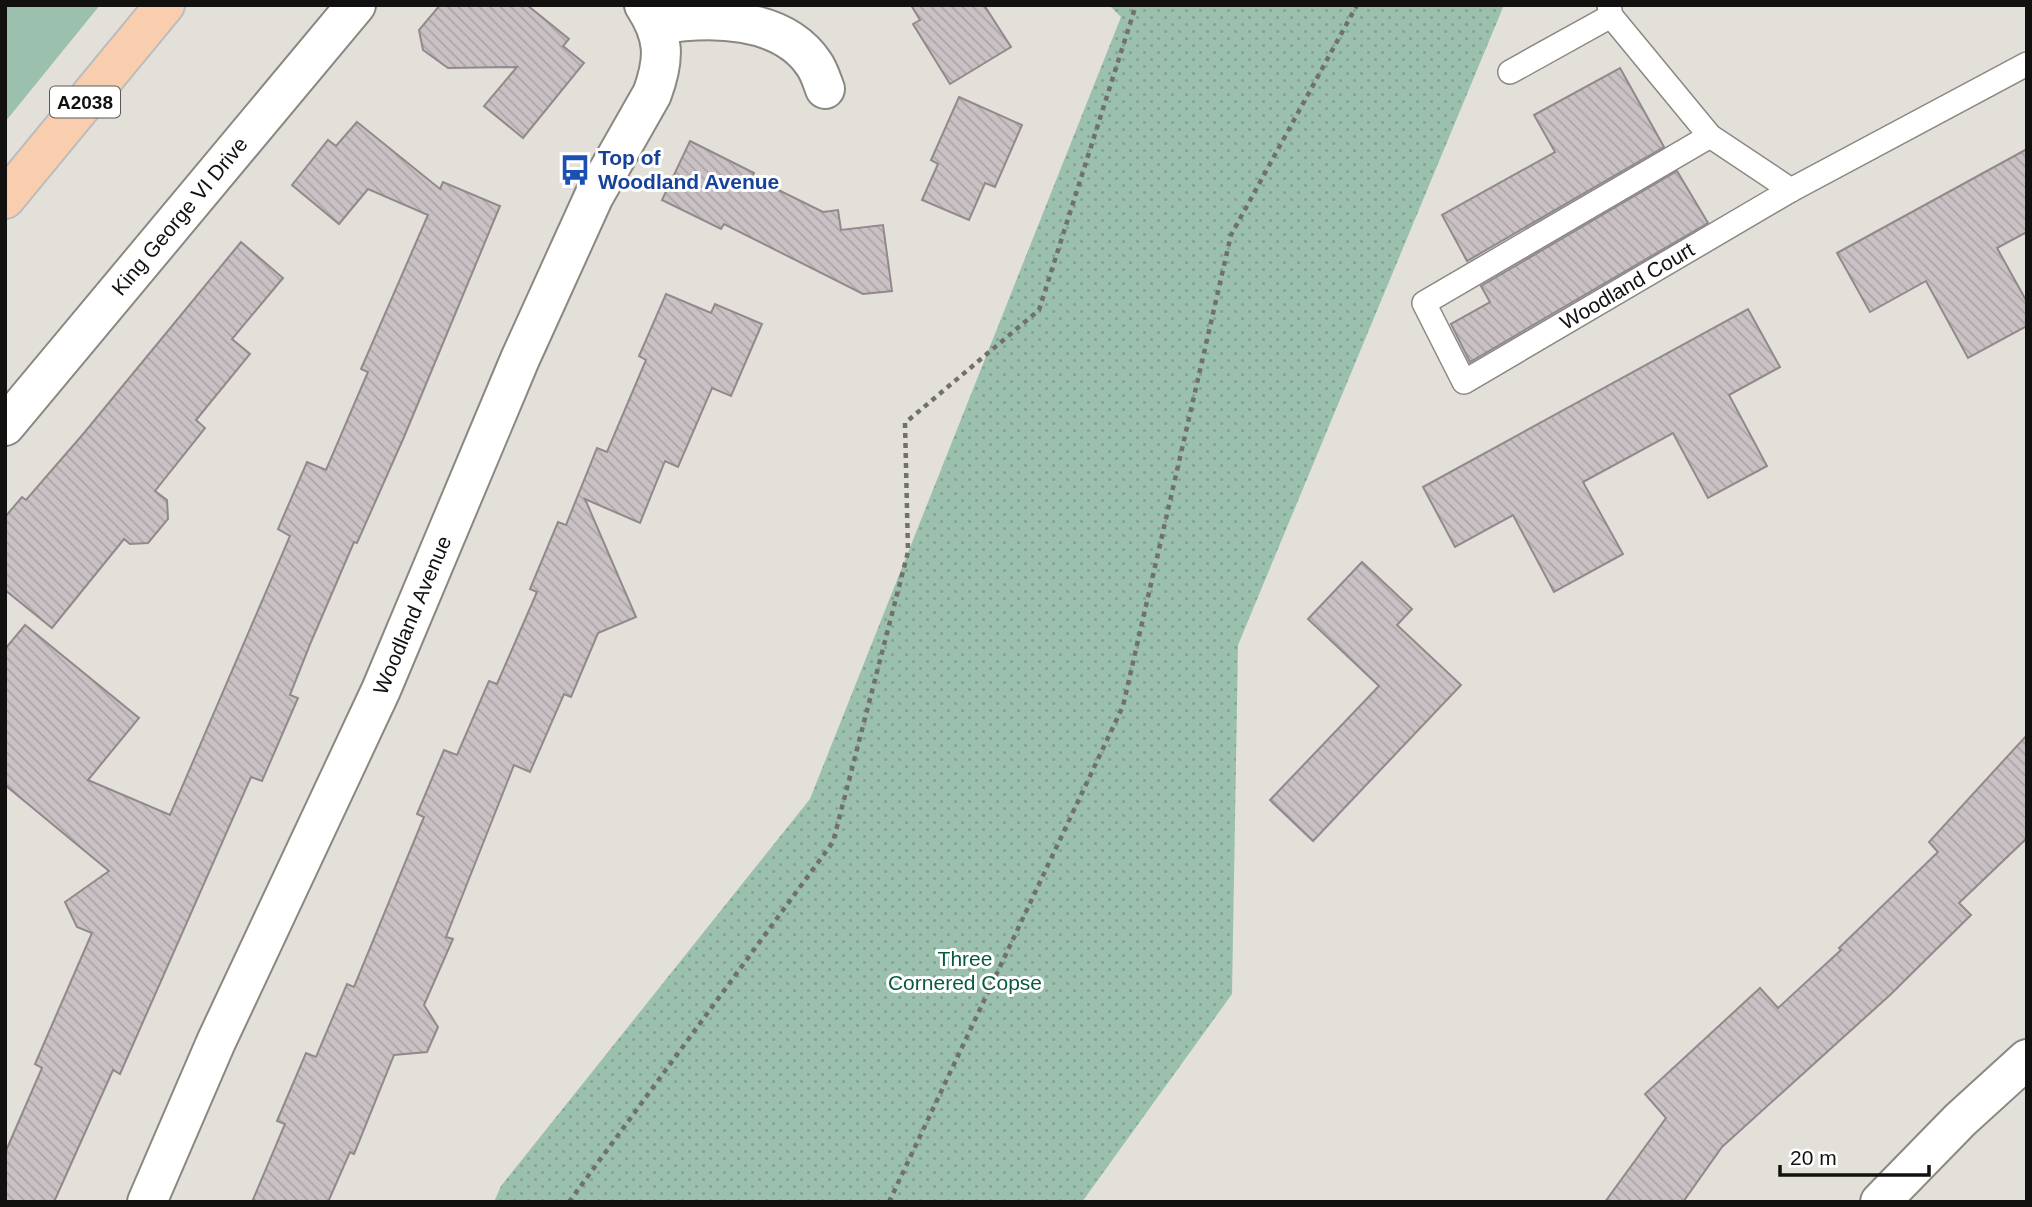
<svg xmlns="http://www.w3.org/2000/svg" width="2032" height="1207" font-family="Helvetica,sans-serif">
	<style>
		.grass { fill: #9bc0ae }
		.park { fill: url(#park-dots) }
		.building { fill: url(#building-back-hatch); stroke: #91898c; stroke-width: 2 }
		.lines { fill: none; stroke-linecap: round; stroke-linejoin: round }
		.lane-casing { stroke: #8b8882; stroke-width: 26 }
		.street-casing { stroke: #8b8882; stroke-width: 42 }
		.primary-casing { stroke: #bdbcbc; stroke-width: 42 }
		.path { stroke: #71706b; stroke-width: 4.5; stroke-dasharray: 5 5; stroke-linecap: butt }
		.lane { stroke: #fff; stroke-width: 23 }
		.street { stroke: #fff; stroke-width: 38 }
		.primary { stroke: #f8ceaf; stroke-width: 38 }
		.labels { text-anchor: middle; stroke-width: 6; stroke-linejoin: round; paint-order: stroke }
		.shield { fill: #fff; stroke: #595857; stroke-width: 2 }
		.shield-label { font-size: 19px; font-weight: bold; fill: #12110f }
		.transit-label { font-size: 21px; font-weight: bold; fill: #164399; stroke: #fff; text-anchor: start }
		.street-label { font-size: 21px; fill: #12110f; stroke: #fff }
		.park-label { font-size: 21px; fill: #085a3e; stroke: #fff }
	</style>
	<defs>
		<pattern id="park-dots" width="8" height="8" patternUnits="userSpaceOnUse" patternTransform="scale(1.75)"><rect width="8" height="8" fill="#9bc0ae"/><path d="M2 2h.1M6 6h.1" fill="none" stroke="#84a494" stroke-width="1.8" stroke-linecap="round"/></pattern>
		<pattern id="building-back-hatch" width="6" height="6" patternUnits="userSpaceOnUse" patternTransform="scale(1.75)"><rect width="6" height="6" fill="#c9c1c4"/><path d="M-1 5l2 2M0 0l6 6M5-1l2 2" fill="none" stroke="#aca5a7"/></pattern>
	</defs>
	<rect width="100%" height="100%" fill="#e2e0d9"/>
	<polygon class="grass" points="5,5 100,5 5,122"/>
	<polygon class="park" points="1109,5 1504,5 1238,645 1232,994 1082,1202 494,1202 501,1186 810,799 1121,17"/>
	<g class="building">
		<polygon points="440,5 527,5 569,39 563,46 584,63 523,138 484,106 517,67 448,68 423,50 419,30"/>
		<polygon points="911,5 984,5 1011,47 950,84 913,24 920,20"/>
		<polygon points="1620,68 1664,147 1467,261 1442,215 1555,152 1534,115"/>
		<polygon points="959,97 1022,125 995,187 985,183 969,220 922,200 938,164 931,160"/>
		<polygon points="357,122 440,189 443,182 500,206 404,437 357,543 354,542 311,642 290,695 298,698 262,781 251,777 120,1074 113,1070 54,1202 5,1202 5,1153 42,1068 35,1064 92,933 77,927 65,902 109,871 5,785 5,649 25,625 139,718 88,780 170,815 290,536 278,529 307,462 326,470 368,372 361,369 428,215 368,189 339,224 292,185 328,140 336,146"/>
		<polygon points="690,141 754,173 752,177 823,212 838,210 841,230 883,225 892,291 863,294 724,224 721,229 662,200"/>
		<polygon points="2027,149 2027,232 1997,248 2027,302 2027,326 1968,358 1926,281 1870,312 1837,253"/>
		<polygon points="1677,171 1708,223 1470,362 1451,324 1490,302 1481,286"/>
		<polygon points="241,242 283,278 232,339 250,354 196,420 205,428 155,491 167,500 168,519 148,543 130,544 124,539 52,628 5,590 5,517 22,497 26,500 84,433"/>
		<polygon points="666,294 711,313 715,304 762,324 731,396 712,388 678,467 665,461 640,523 585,499 636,617 598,633 571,697 564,694 530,772 514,765 446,937 453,939 424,1005 438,1027 427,1052 394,1055 354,1154 350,1152 328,1202 252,1202 285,1124 277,1121 306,1053 316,1057 347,984 354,987 424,817 417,814 444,750 457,755 489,681 497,684 537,592 530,589 558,522 566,525 597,448 607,452 646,360 639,356"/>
		<polygon points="1748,309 1780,367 1729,395 1767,466 1708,498 1673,433 1583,482 1623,554 1554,592 1513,515 1455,547 1423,487"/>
		<polygon points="1362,562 1412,609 1397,625 1461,685 1313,841 1270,800 1379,686 1308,619"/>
		<polygon points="2027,735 2027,838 1959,903 1971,915 1890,995 1722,1147 1683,1202 1605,1202 1666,1118 1645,1094 1760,988 1778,1008 1841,950 1839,948 1938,852 1929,842"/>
	</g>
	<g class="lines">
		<defs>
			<g id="lane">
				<polyline points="1609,5 1611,16 1710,136 1791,190"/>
				<polyline points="1510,72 1611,16"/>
				<path id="s1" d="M1710,136L1424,303L1464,382L1791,190L2027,64"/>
			</g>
			<g id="street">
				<path d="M658,25C709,16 782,16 814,64C819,71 822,81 825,89"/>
				<path id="s2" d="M5,426L356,5"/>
				<path id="s3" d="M147,1202L216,1042L381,690L520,359L594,196L652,94C665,59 665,37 644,5"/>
				<polyline points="1880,1202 1960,1120 2027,1059"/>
			</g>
			<polyline id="primary" points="5,199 165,5"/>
		</defs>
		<use href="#lane" class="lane-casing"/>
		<use href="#street" class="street-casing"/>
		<use href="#primary" class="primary-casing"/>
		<g class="path">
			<polyline points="569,1202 833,842 908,552 905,423 1039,310 1136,5"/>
			<polyline points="889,1202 1123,706 1231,235 1357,5"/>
		</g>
		<use href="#lane" class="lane"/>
		<use href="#street" class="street"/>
		<use href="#primary" class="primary"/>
	</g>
	<defs>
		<symbol id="bus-bare" viewBox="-9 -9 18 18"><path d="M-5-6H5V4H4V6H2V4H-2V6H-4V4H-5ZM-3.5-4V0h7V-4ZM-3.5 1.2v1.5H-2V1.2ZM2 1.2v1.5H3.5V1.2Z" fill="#1a4fb4" stroke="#fff" stroke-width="2.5" paint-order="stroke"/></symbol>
	</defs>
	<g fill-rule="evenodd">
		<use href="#bus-bare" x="553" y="148" width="44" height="44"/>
	</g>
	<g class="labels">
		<rect class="shield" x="50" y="86.5" width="70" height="31" rx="5"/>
		<g class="shield-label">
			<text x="85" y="109">A2038</text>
		</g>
		<g class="transit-label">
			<text x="598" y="165">Top of<tspan x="598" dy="24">Woodland Avenue</tspan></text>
		</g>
		<g class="street-label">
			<text dy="7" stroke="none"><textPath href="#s2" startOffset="273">King George VI Drive</textPath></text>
			<text dy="7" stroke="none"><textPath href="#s1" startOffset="609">Woodland Court</textPath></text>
			<text dy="7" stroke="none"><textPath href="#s3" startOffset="644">Woodland Avenue</textPath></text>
		</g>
		<g class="park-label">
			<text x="965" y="966">Three<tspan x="965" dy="24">Cornered Copse</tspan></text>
		</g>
	</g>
	<rect width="2032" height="1207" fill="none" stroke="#12110f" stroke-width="14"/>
	<path d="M1780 1165v10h149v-10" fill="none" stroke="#12110f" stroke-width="3.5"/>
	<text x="1790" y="1165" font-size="21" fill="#12110f" stroke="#ffffff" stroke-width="5" paint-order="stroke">20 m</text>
</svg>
